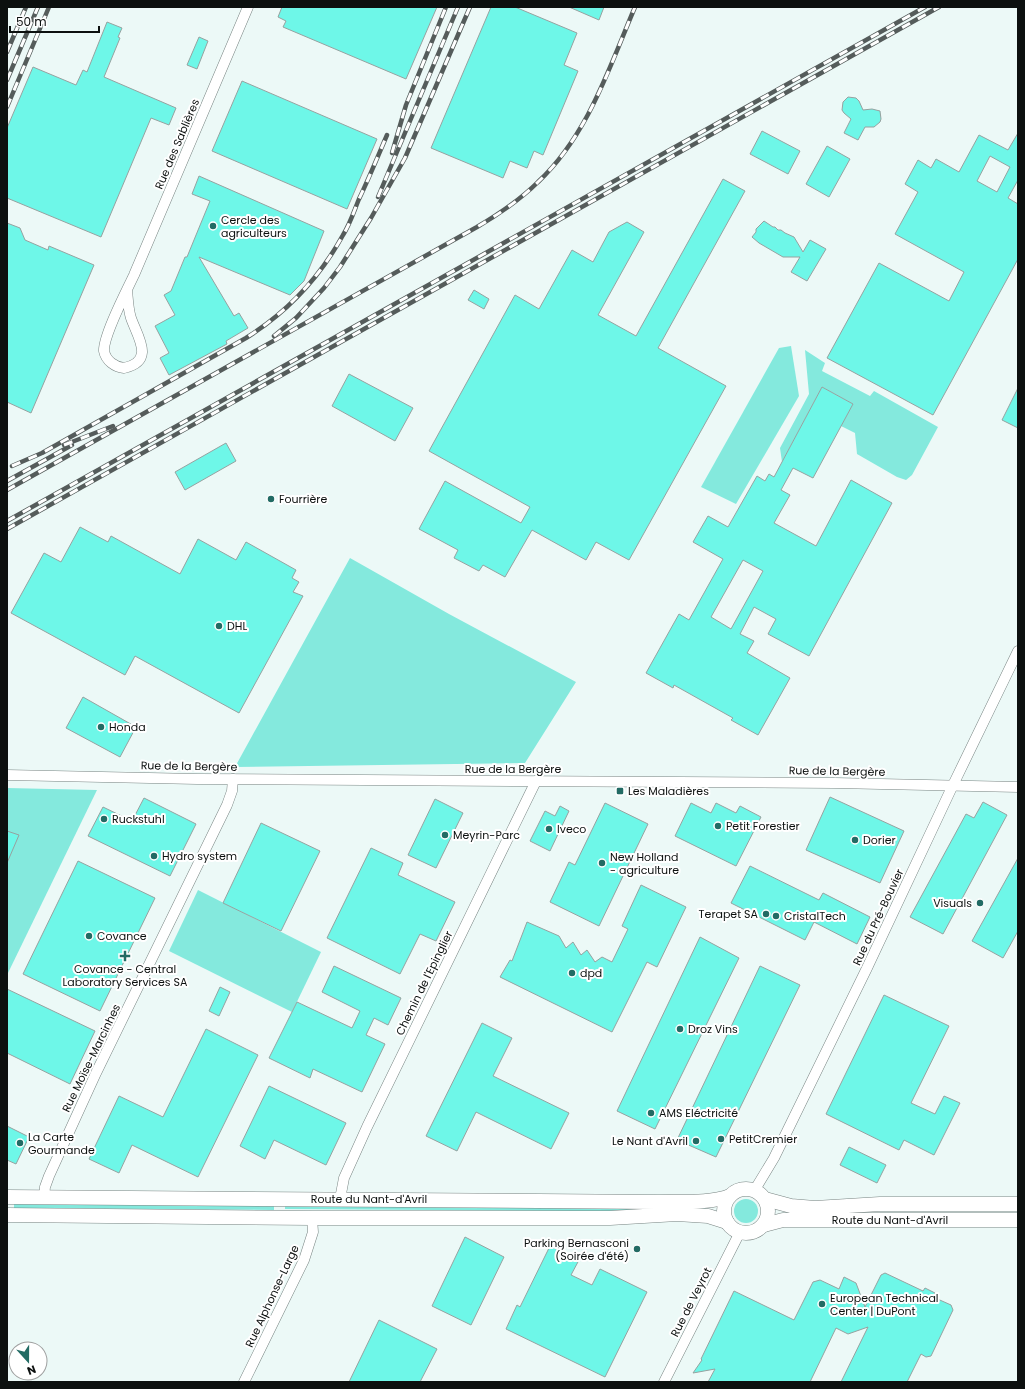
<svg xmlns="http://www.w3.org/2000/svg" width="1025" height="1389" font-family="Poppins,sans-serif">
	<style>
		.green { fill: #84e9dd }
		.building { fill: #6ef7e8; stroke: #96a2a0; fill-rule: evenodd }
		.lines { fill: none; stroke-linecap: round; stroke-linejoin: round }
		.street-casing { stroke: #788482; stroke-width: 11 }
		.secondary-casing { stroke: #788482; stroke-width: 15 }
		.street { stroke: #fff; stroke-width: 10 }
		.secondary { stroke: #fff; stroke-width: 14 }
		.rail-casing { stroke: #555c5b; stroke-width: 4.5 }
		.rail { stroke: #fff; stroke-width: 3; stroke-dasharray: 9; stroke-linecap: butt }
		.poi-dot { fill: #226b64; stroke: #fff; stroke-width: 1.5 }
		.labels { text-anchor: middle; stroke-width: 4; stroke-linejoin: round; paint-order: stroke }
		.street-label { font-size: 11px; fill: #0c100f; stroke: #fff }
		.poi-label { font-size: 11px; fill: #0c100f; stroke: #fff; text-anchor: start }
	</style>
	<rect width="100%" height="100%" fill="#ecf9f7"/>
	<g class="green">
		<polygon points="791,346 799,396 736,504 701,487 779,348"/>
		<polygon points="805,350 825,363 822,371 870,396 874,391 938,427 912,475 906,480 897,477 857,454 855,433 841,426 853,404 822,387 782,462 780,448 809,394"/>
		<polygon points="350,558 449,614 576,682 525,763 235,767"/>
		<polygon points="7,788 97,790 7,975"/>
		<polygon points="198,890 321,952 292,1012 169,951"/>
		<circle cx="746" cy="1211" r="12"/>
		<polygon points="14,1204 274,1206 274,1210 14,1208"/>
		<polygon points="285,1206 604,1208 706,1206 705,1212 285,1209"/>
	</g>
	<g class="building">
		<polygon points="282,7 437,7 406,79 283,27 286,21 278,17"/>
		<polygon points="491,7 515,7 577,33 564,65 578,71 543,155 534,151 527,168 510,161 503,178 431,148"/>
		<polygon points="569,7 604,7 599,20"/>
		<polygon points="107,22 122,28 118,37 120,38 104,77 176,108 169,125 151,118 101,237 7,198 7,128 33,67 76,85 83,70 87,72"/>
		<polygon points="199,37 208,41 197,69 187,65"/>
		<polygon points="242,81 377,139 347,209 212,151"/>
		<polygon points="848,97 856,98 859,101 863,110 872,109 880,111 881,119 880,122 874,127 865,127 858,140 844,133 851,119 844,113 842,110 843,102"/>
		<polygon points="762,131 800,151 788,174 750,154"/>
		<path d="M1018,133V180L1008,198L1018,204V259L933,415L827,358L879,263L949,301L964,272L895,234L918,192L905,184L918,160L931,168L936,159L959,172L979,135L1008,150ZM990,156L1010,167L997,192L977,181Z"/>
		<polygon points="827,146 850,159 829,197 806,184"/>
		<polygon points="199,176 324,231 304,281 290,295 199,257 234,316 239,313 248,328 226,341 227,344 169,375 160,358 169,353 155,326 175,315 164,295 171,291 185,257 187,257 210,201 192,194"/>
		<polygon points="723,179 745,191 658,348 726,386 629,560 596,542 586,560 532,530 505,577 483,565 479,571 454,558 458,550 419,529 445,481 521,523 530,507 429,451 515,295 539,309 572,250 593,262 609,232 627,222 644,232 598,315 636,336"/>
		<polygon points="764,221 773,227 775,227 778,230 781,230 785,233 794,237 803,252 810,240 826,249 807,281 791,272 800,257 783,257 759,243 752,237 756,232 756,229"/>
		<polygon points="7,223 20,228 25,240 48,250 49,246 94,265 31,413 7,402"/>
		<polygon points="474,290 489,299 484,309 468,300"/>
		<polygon points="349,374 413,408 395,441 332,406"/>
		<path d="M822,387L853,404L813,478L793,468L781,490L790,495L774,523L816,546L851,480L892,503L809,656L768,634L776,619L754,607L740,634L754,641L747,653L790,678L758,735L731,720L733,718L674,685L673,688L646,673L679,614L689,620L723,559L693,542L708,516L728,527L757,476L765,481L769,474L774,477ZM743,560L763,571L731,629L711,617Z"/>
		<polygon points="1018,388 1018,428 1002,420"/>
		<polygon points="226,443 236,461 185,490 175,472"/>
		<polygon points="80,527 108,542 111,536 180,574 198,539 236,560 246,542 296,570 292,578 299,582 293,592 303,596 239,713 135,656 125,675 11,613 44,553 61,562"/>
		<polygon points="83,697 136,727 120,757 66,728"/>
		<polygon points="830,797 904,831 880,883 806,850"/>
		<polygon points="144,798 196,824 170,876 88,836 103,807 132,821"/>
		<polygon points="435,799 463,813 436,868 408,855"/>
		<polygon points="983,802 1007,815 943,934 910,917 966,814 974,818"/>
		<polygon points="605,803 648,824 599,926 550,902 569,862 575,865"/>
		<polygon points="691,803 711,813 716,803 736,813 740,806 761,817 736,866 675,836"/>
		<polygon points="560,806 569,811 550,851 530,841 545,811 555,816"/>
		<polygon points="261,823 320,851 281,931 223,903"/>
		<polygon points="7,831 19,835 7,863"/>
		<polygon points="371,848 403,863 398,875 455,902 436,941 420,934 400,974 327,938"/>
		<polygon points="1018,858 1018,931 1003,958 972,941"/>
		<polygon points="78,861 155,898 100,1011 23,974"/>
		<polygon points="750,866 819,900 823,893 870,917 857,944 814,922 805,940 731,903"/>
		<polygon points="641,885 686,907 657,967 647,962 612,1032 500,977 510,960 512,961 527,922 559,936 566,948 573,942 581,955 587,950 595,962 602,957 612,962 628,929 622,926"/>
		<polygon points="700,937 739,958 655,1129 617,1111"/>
		<polygon points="334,966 401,998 388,1025 374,1018 366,1035 385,1044 362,1092 313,1069 310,1078 269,1058 297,1002 352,1028 360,1011 322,992"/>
		<polygon points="760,966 800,985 716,1157 677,1140"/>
		<polygon points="220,987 230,992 219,1016 209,1011"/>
		<polygon points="7,989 95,1031 70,1084 7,1053"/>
		<polygon points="884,995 949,1026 911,1103 935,1114 944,1096 960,1103 934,1155 904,1140 899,1150 826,1114"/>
		<polygon points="482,1023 512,1038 493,1076 569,1113 551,1149 476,1112 457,1151 426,1136"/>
		<polygon points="206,1029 258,1055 198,1177 132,1145 119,1173 89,1159 119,1096 163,1117"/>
		<polygon points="269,1086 346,1123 326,1165 274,1140 265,1159 240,1146"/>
		<polygon points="7,1126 29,1137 16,1164 7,1160"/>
		<polygon points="849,1147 886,1165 877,1183 840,1165"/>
		<polygon points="465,1237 504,1257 471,1325 432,1306"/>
		<polygon points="550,1246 579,1260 571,1275 592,1285 600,1269 647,1292 605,1377 506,1329 517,1305 520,1307"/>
		<polygon points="885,1273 923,1291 925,1288 935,1293 933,1297 951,1305 953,1310 931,1356 926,1357 921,1354 907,1382 841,1382 868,1327 848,1334 836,1328 810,1382 708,1382 715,1369 693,1373 702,1360 701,1359 734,1291 794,1320 813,1282 820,1280 839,1289 844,1277 856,1283 865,1307 881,1275"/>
		<polygon points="379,1320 437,1349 420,1382 349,1382"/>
	</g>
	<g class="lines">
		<defs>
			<g id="street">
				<path d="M127,290C128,299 128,309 131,318C137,336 156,361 124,368C115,367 106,361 104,351C103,336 127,290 134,275L248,7"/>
				<polyline points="7,775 197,779 835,783 1018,787"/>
				<polyline points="754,1191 774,1158 867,968 953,785 1018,651"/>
				<polyline points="44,1197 45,1187 49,1176 96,1073 227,805 232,791 233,779"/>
				<polyline points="340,1199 344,1178 367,1127 536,781"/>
				<polyline points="244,1382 304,1260 313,1232 312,1218"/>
				<polyline points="664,1382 740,1232"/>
			</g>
			<g id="secondary">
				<circle cx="746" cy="1211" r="22"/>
				<path d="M7,1197L657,1202C681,1201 707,1204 730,1196"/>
				<polyline points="765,1199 791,1206 815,1208 880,1204 1018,1204"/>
				<polyline points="7,1215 312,1218 610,1218 677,1214 708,1216 727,1222"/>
				<polyline points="764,1225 783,1220 1018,1220"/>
			</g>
		</defs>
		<use href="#street" class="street-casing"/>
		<use href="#secondary" class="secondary-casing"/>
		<use href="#street" class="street"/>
		<use href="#secondary" class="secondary"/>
		<defs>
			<g id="rail">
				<polyline points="7,52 26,7"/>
				<polyline points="7,80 38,7"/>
				<polyline points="7,107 49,7"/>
				<polyline points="392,153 406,105 446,7"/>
				<polyline points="378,197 458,7"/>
				<polyline points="274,336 296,318 324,288 340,267 371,218 405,158 470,7"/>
				<polyline points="64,445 113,426"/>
				<path d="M12,466L42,453L246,338C286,313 320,277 343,235C350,224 354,211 359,199C369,178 378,156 387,135"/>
				<polyline points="7,481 72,445"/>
				<path d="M7,490L477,227C499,214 520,200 538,182C588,135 609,68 635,7"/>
				<polyline points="7,521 925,7"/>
				<polyline points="7,529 939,7"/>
			</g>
		</defs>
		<use href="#rail" class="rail-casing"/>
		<use href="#rail" class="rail"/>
	</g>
	<g class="poi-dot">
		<circle cx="213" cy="226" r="4"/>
		<circle cx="271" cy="499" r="4"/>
		<circle cx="219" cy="626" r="4"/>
		<circle cx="101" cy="727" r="4"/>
		<rect x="616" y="787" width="8" height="8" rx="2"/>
		<circle cx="104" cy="819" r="4"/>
		<circle cx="718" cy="826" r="4"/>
		<circle cx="549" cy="829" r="4"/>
		<circle cx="445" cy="835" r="4"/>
		<circle cx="855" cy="840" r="4"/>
		<circle cx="154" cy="856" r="4"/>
		<circle cx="602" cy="863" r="4"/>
		<circle cx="980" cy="903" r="4"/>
		<circle cx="766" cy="914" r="4"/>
		<circle cx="776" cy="916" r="4"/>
		<circle cx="89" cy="936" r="4"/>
		<path d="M123 950h4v4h4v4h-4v4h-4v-4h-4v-4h4z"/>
		<circle cx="572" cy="973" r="4"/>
		<circle cx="680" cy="1029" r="4"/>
		<circle cx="651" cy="1113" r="4"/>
		<circle cx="721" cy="1139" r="4"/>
		<circle cx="696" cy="1141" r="4"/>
		<circle cx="20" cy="1143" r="4"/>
		<circle cx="637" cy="1249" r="4"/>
		<circle cx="822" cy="1304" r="4"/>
	</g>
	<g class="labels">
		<g class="street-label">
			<text transform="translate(177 144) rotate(-67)" y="4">Rue des Sablières</text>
			<text transform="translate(189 766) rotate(1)" y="4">Rue de la Bergère</text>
			<text x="513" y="773">Rue de la Bergère</text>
			<text transform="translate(837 771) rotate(1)" y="4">Rue de la Bergère</text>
			<text transform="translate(878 917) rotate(-65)" y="4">Rue du Pré-Bouvier</text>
			<text transform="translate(424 983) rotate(-64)" y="4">Chemin de l'Epinglier</text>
			<text transform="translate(91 1058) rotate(-64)" y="4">Rue Moïse-Marcinhes</text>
			<text x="369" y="1203">Route du Nant-d'Avril</text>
			<text x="890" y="1224">Route du Nant-d'Avril</text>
			<text transform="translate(272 1296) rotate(-65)" y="4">Rue Alphonse-Large</text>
			<text transform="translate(691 1302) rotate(-63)" y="4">Rue de Veyrot</text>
		</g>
		<g class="poi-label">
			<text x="221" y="224">Cercle des<tspan x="221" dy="13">agriculteurs</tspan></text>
			<text x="279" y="503">Fourrière</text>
			<text x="227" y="630">DHL</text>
			<text x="109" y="731">Honda</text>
			<text x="628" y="795">Les Maladières</text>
			<text x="112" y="823">Ruckstuhl</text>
			<text x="726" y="830">Petit Forestier</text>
			<text x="557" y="833">Iveco</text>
			<text x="453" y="839">Meyrin-Parc</text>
			<text x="863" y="844">Dorier</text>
			<text x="162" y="860">Hydro system</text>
			<text x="610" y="861">New Holland<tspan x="610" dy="13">- agriculture</tspan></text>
			<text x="972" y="907" text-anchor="end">Visuals</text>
			<text x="758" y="918" text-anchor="end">Terapet SA</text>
			<text x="784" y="920">CristalTech</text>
			<text x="97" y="940">Covance</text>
			<text x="125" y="973" text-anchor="middle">Covance - Central<tspan x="125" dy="13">Laboratory Services SA</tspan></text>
			<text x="580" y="977">dpd</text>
			<text x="688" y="1033">Droz Vins</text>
			<text x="659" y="1117">AMS Eléctricité</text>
			<text x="28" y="1141">La Carte<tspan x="28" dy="13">Gourmande</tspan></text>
			<text x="729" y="1143">PetitCremier</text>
			<text x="688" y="1145" text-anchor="end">Le Nant d'Avril</text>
			<text x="629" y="1247" text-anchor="end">Parking Bernasconi<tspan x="629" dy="13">(Soirée d'été)</tspan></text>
			<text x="830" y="1302">European Technical<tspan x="830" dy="13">Center | DuPont</tspan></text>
		</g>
	</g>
	<rect width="1025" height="1389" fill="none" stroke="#0c100f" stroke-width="16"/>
	<g transform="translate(28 1361) rotate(159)"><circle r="19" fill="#ffffff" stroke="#9e9f9f"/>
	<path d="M0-3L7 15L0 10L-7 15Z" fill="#226b64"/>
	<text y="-6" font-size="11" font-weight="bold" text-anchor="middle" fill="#0c100f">N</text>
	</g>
	<path d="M10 26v6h89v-6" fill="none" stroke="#0c100f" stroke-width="2"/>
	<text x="16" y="26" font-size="12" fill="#0c100f" stroke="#ffffff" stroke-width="3" paint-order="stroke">50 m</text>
</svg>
